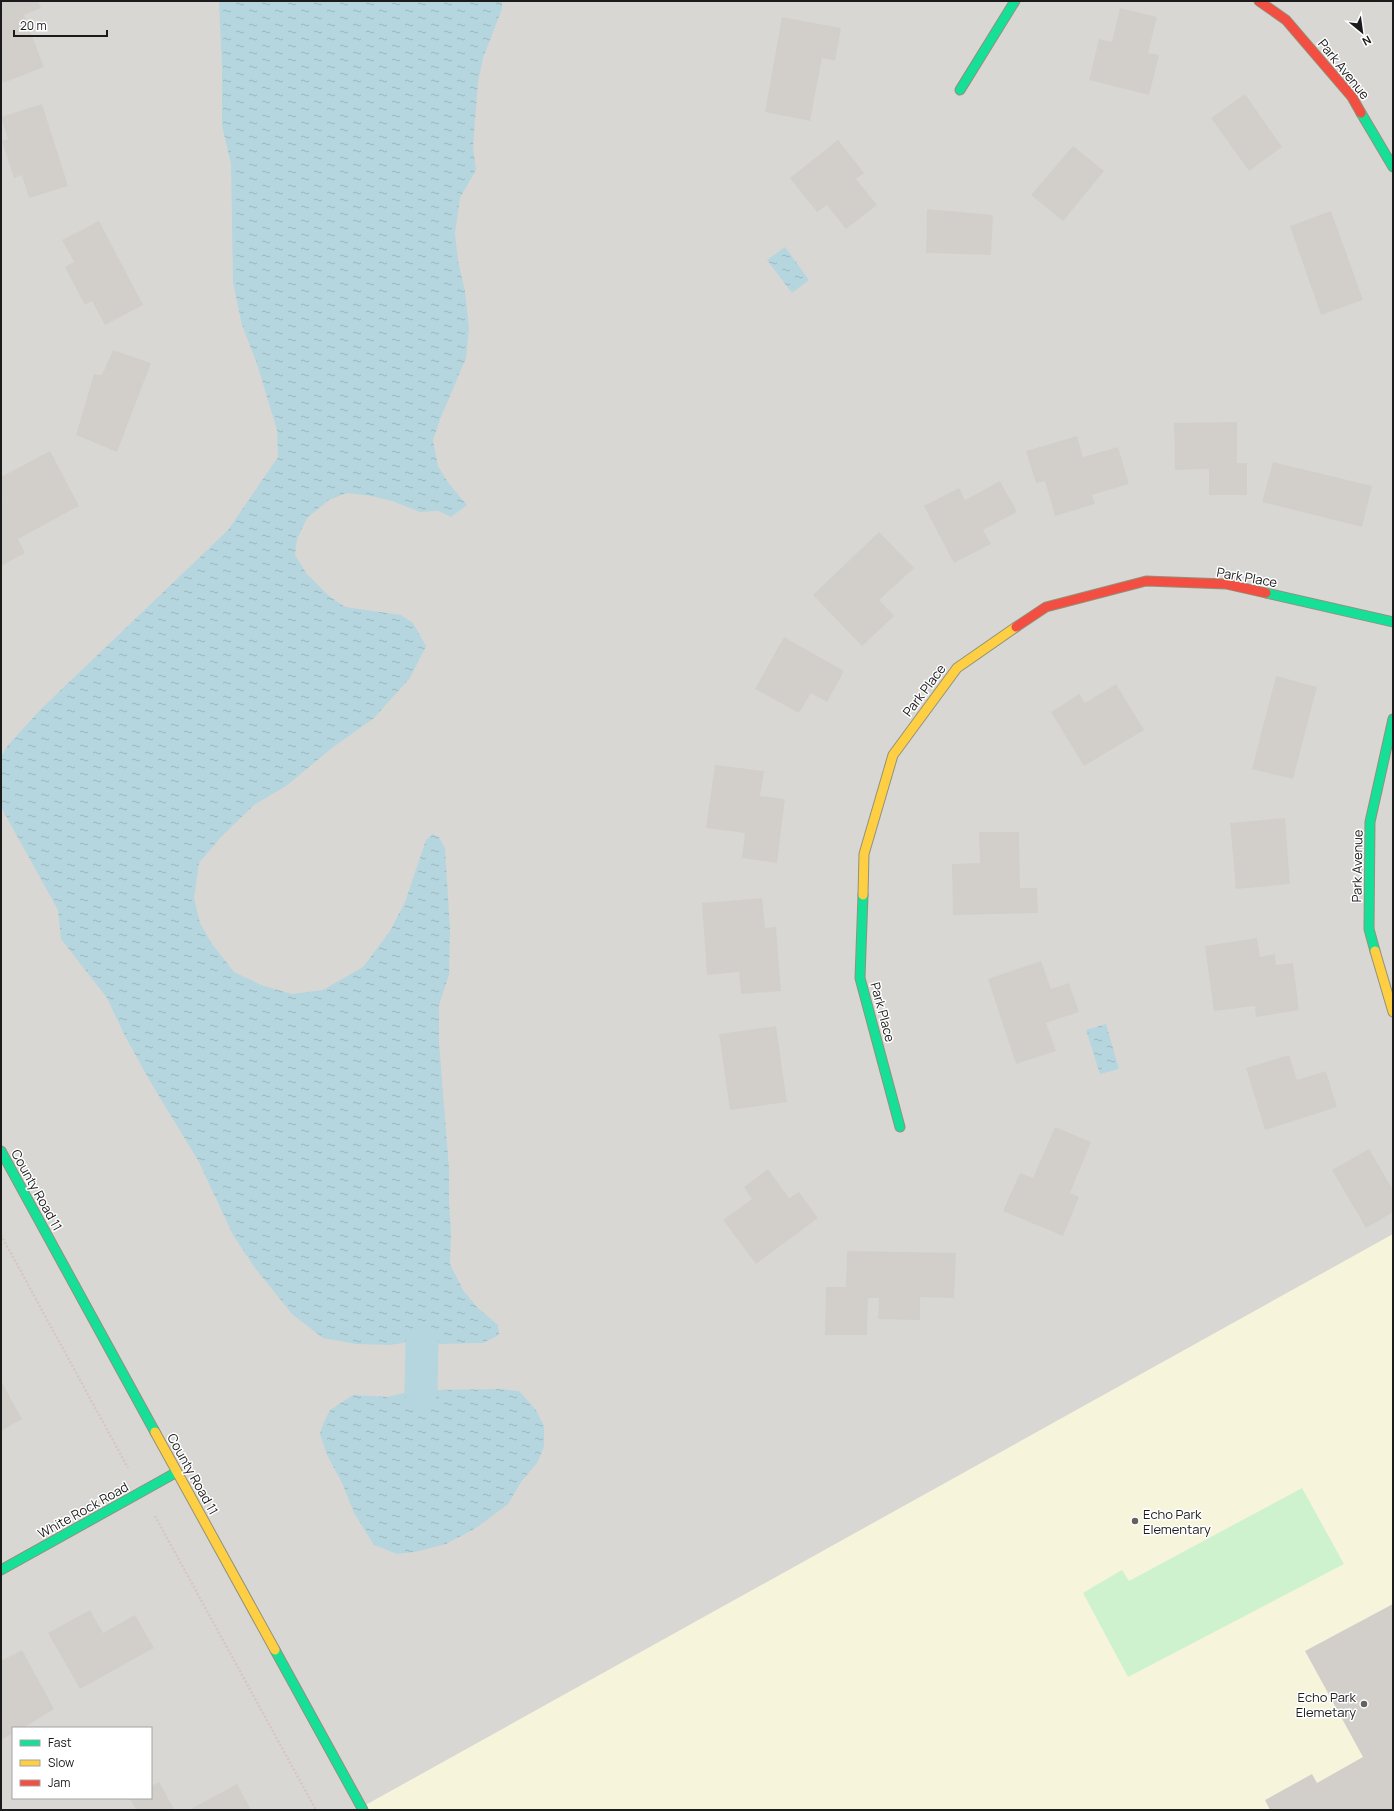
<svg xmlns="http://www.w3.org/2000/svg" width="1394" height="1811" font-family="Manrope,sans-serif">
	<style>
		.residential { fill: #d9d7d4; fill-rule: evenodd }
		.education { fill: #f6f4db }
		.park { fill: #cff2ce }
		.water { fill: url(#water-ripples) }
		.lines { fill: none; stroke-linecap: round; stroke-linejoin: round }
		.canal { stroke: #b5d6de; stroke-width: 33 }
		.building { fill: #d2cfcb }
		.fast-casing { stroke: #91927b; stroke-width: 11 }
		.slow-casing { stroke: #91927b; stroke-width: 11 }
		.jam-casing { stroke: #91927b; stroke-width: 11 }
		.path { stroke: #d6c6c3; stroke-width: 2.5; stroke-dasharray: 2 2; stroke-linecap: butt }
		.fast { stroke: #16e098; stroke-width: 9 }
		.slow { stroke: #ffcf43; stroke-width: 9 }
		.jam { stroke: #f24e42; stroke-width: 9 }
		.poi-dot { fill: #636261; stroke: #fff; stroke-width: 1.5 }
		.labels { text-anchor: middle; stroke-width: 3; stroke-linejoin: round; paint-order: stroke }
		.street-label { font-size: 13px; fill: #1b1b1b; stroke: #fff }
		.poi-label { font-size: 13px; fill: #1b1b1b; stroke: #fff; text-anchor: start }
	</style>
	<defs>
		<pattern id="water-ripples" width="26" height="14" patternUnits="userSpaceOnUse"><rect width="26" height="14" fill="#b5d6de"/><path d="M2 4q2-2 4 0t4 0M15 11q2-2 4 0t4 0" fill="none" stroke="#9bb7be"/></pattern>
	</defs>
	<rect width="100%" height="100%" fill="#eae7e2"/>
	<g class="residential">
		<polygon points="1,1 1393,1 1393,1810 363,1810 1,1151"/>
		<path d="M1,1152L362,1810H1ZM13,1728H151V1798H13Z"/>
	</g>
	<polygon class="education" points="1393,1234 1393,1810 363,1810 362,1807"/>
	<polygon class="park" points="1302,1488 1344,1564 1128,1677 1083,1593 1122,1570 1129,1581"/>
	<g class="water">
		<polygon points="219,1 502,1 502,9 483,58 478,82 473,147 476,170 460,198 455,233 458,261 465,291 469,328 466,358 441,417 433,440 438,466 447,481 467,505 451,517 438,511 420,512 392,501 371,496 347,493 329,500 307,518 297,539 295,555 306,573 329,596 345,607 401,615 413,623 426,646 410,678 374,718 332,748 286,786 254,805 221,837 199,863 194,898 200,923 212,944 234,972 261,985 292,994 323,990 363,967 390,931 405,902 426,840 432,834 439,837 445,848 450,929 449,975 439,1005 439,1042 449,1169 449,1201 451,1233 450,1264 463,1290 477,1307 498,1325 499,1335 483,1343 438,1344 409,1342 390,1345 356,1344 323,1338 292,1314 255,1268 233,1235 199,1162 151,1083 125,1036 107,998 61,939 58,910 1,807 1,757 8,745 41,709 228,530 278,457 277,430 257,364 242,325 233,283 231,164 222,126 222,68"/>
		<polygon points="785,247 809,280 792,293 767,260"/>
		<polygon points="1106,1024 1119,1069 1100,1074 1086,1030"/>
		<polygon points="499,1389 519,1391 536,1410 544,1426 544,1447 537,1463 521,1482 508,1504 476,1528 446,1544 415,1552 397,1554 374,1545 354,1513 343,1485 327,1455 320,1434 323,1424 330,1410 353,1395 387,1397 408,1392 434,1390"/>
	</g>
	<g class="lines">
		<polyline class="canal" points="421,1391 422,1343"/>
	</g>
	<g class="building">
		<polygon points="1,1 38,1 41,8 24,15 44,67 3,83 1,76"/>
		<polygon points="1120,8 1157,17 1148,53 1159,55 1149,95 1089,80 1099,39 1112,42"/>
		<polygon points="782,17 841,28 835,61 822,58 810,121 765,112"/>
		<polygon points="1245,94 1282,147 1249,171 1211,118"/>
		<polygon points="42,104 68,186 29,198 22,175 14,178 2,141 8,139 1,117"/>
		<polygon points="838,140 864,173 856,179 877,205 846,229 827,205 817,212 790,178"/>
		<polygon points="1073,146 1104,171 1063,221 1031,195"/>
		<polygon points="927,209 993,215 991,255 926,253"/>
		<polygon points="1331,211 1363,300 1321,315 1290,226"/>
		<polygon points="99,221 143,305 105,325 92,301 85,305 65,267 74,262 62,240"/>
		<polygon points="113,350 151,363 117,452 76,435 94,374 102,375"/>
		<polygon points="1237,422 1237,463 1247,463 1247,495 1209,495 1209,469 1175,470 1174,423"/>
		<polygon points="1077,436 1083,457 1118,447 1129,484 1092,495 1095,504 1055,516 1045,481 1036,483 1026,451"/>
		<polygon points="50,451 79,506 18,539 25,553 1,566 1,499 3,498 1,495 1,477"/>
		<polygon points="1273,462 1372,486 1362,527 1262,502"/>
		<polygon points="1000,481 1017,512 983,530 991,544 954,563 924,506 959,488 965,500"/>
		<polygon points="879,532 914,568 879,600 894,616 862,646 813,595"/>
		<polygon points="784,637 844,671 827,702 811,693 799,713 755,689"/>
		<polygon points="1276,676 1317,687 1293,779 1252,769"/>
		<polygon points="1116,684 1144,730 1084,766 1051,712 1079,694 1085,703"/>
		<polygon points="715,765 764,771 760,796 785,799 777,863 742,858 745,833 706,828"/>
		<polygon points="1285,818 1290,884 1236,889 1230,823"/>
		<polygon points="979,832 1019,832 1020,888 1037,888 1038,913 953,915 952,864 980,863"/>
		<polygon points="762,898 765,928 776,927 781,991 741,994 739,972 707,975 702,903"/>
		<polygon points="1257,938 1260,957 1275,954 1276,965 1293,963 1299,1010 1256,1017 1255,1006 1214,1011 1205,946"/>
		<polygon points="1041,961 1051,989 1069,983 1079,1012 1046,1023 1056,1051 1016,1064 988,979"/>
		<polygon points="776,1026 787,1102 730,1110 719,1034"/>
		<polygon points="1289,1055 1297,1080 1326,1071 1337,1107 1265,1130 1246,1068"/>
		<polygon points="1055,1127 1091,1142 1070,1193 1079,1197 1063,1236 1003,1211 1020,1173 1033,1178"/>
		<polygon points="1369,1149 1393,1190 1393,1212 1366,1228 1332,1170"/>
		<polygon points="768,1169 789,1198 799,1192 818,1218 756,1264 723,1220 752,1199 744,1187"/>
		<polygon points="847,1251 956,1253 954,1298 920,1297 920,1320 878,1319 879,1298 868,1298 867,1335 825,1335 826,1287 846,1287"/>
		<polygon points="2,1383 22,1419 1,1431 1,1384"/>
		<polygon points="1393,1604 1393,1810 1270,1810 1265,1800 1312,1774 1317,1783 1363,1757 1305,1651"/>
		<polygon points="90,1610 103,1633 135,1615 154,1648 80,1689 48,1633"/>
		<polygon points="22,1650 54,1709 23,1728 13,1728 13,1733 1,1740 1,1661"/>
		<polygon points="159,1782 174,1809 136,1810 130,1799 151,1798 151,1786"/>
		<polygon points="237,1784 251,1810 189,1810"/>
	</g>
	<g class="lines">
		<defs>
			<g id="fast">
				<polyline points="960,90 1015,1"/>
				<polyline points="1361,113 1393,167"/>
				<polyline points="1266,593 1393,622"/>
				<polyline points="863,895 860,978 900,1127"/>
				<polyline points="1375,951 1369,929 1370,822 1393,719"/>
				<polyline points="1,1151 155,1432"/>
				<polyline points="1,1570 177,1472"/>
				<polyline points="275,1650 363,1810"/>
			</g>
			<g id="slow">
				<polyline points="863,895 864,854 893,755 957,668 1016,627"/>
				<polyline points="1375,951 1393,1012"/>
				<polyline points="155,1432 275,1650"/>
			</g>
			<g id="jam">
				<polyline points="1259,1 1286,20 1352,97 1361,113"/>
				<polyline points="1016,627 1046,607 1146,581 1226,584 1266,593"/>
			</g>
		</defs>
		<use href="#fast" class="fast-casing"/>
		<use href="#slow" class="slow-casing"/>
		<use href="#jam" class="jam-casing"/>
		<g class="path">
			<polyline points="1,1235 128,1468"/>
			<polyline points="155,1516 316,1810"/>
		</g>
		<use href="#fast" class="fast"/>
		<use href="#slow" class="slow"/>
		<use href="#jam" class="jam"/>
	</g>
	<g class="poi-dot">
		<circle cx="1135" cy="1521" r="4"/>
		<circle cx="1364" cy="1704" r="4"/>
	</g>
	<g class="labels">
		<g class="street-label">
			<text transform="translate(1344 69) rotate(51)" y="5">Park Avenue</text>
			<text transform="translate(1247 577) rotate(10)" y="5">Park Place</text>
			<text transform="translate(924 690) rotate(-53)" y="5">Park Place</text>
			<text transform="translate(1357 866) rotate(-89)" y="5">Park Avenue</text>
			<text transform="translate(883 1012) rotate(75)" y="5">Park Place</text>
			<text transform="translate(37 1190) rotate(61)" y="5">County Road 11</text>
			<text transform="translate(193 1474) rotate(61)" y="5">County Road 11</text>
			<text transform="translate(83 1510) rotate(-29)" y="5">White Rock Road</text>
		</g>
		<g class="poi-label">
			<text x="1143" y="1519">Echo Park<tspan x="1143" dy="15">Elementary</tspan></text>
			<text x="1356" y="1702" text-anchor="end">Echo Park<tspan x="1356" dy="15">Elemetary</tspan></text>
		</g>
	</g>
	<rect width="1394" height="1811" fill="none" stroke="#1b1b1b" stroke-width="4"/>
	<rect x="12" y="1727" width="140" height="72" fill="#ffffff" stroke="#a4a4a4"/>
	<rect x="20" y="1740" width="20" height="6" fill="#16e098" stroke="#a4a4a4"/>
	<text x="48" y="1747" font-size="12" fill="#1b1b1b">Fast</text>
	<rect x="20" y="1760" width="20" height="6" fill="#ffcf43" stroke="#a4a4a4"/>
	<text x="48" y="1767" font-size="12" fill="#1b1b1b">Slow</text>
	<rect x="20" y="1780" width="20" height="6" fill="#f24e42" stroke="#a4a4a4"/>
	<text x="48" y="1787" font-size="12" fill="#1b1b1b">Jam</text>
	<g transform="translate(1362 32) rotate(151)" stroke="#ffffff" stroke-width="3" paint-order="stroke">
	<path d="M0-3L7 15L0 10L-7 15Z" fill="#1b1b1b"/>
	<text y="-6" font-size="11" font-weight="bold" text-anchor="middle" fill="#1b1b1b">N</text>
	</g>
	<path d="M14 30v6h93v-6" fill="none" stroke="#1b1b1b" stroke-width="2"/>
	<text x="20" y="30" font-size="12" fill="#1b1b1b" stroke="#ffffff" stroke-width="3" paint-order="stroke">20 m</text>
</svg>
